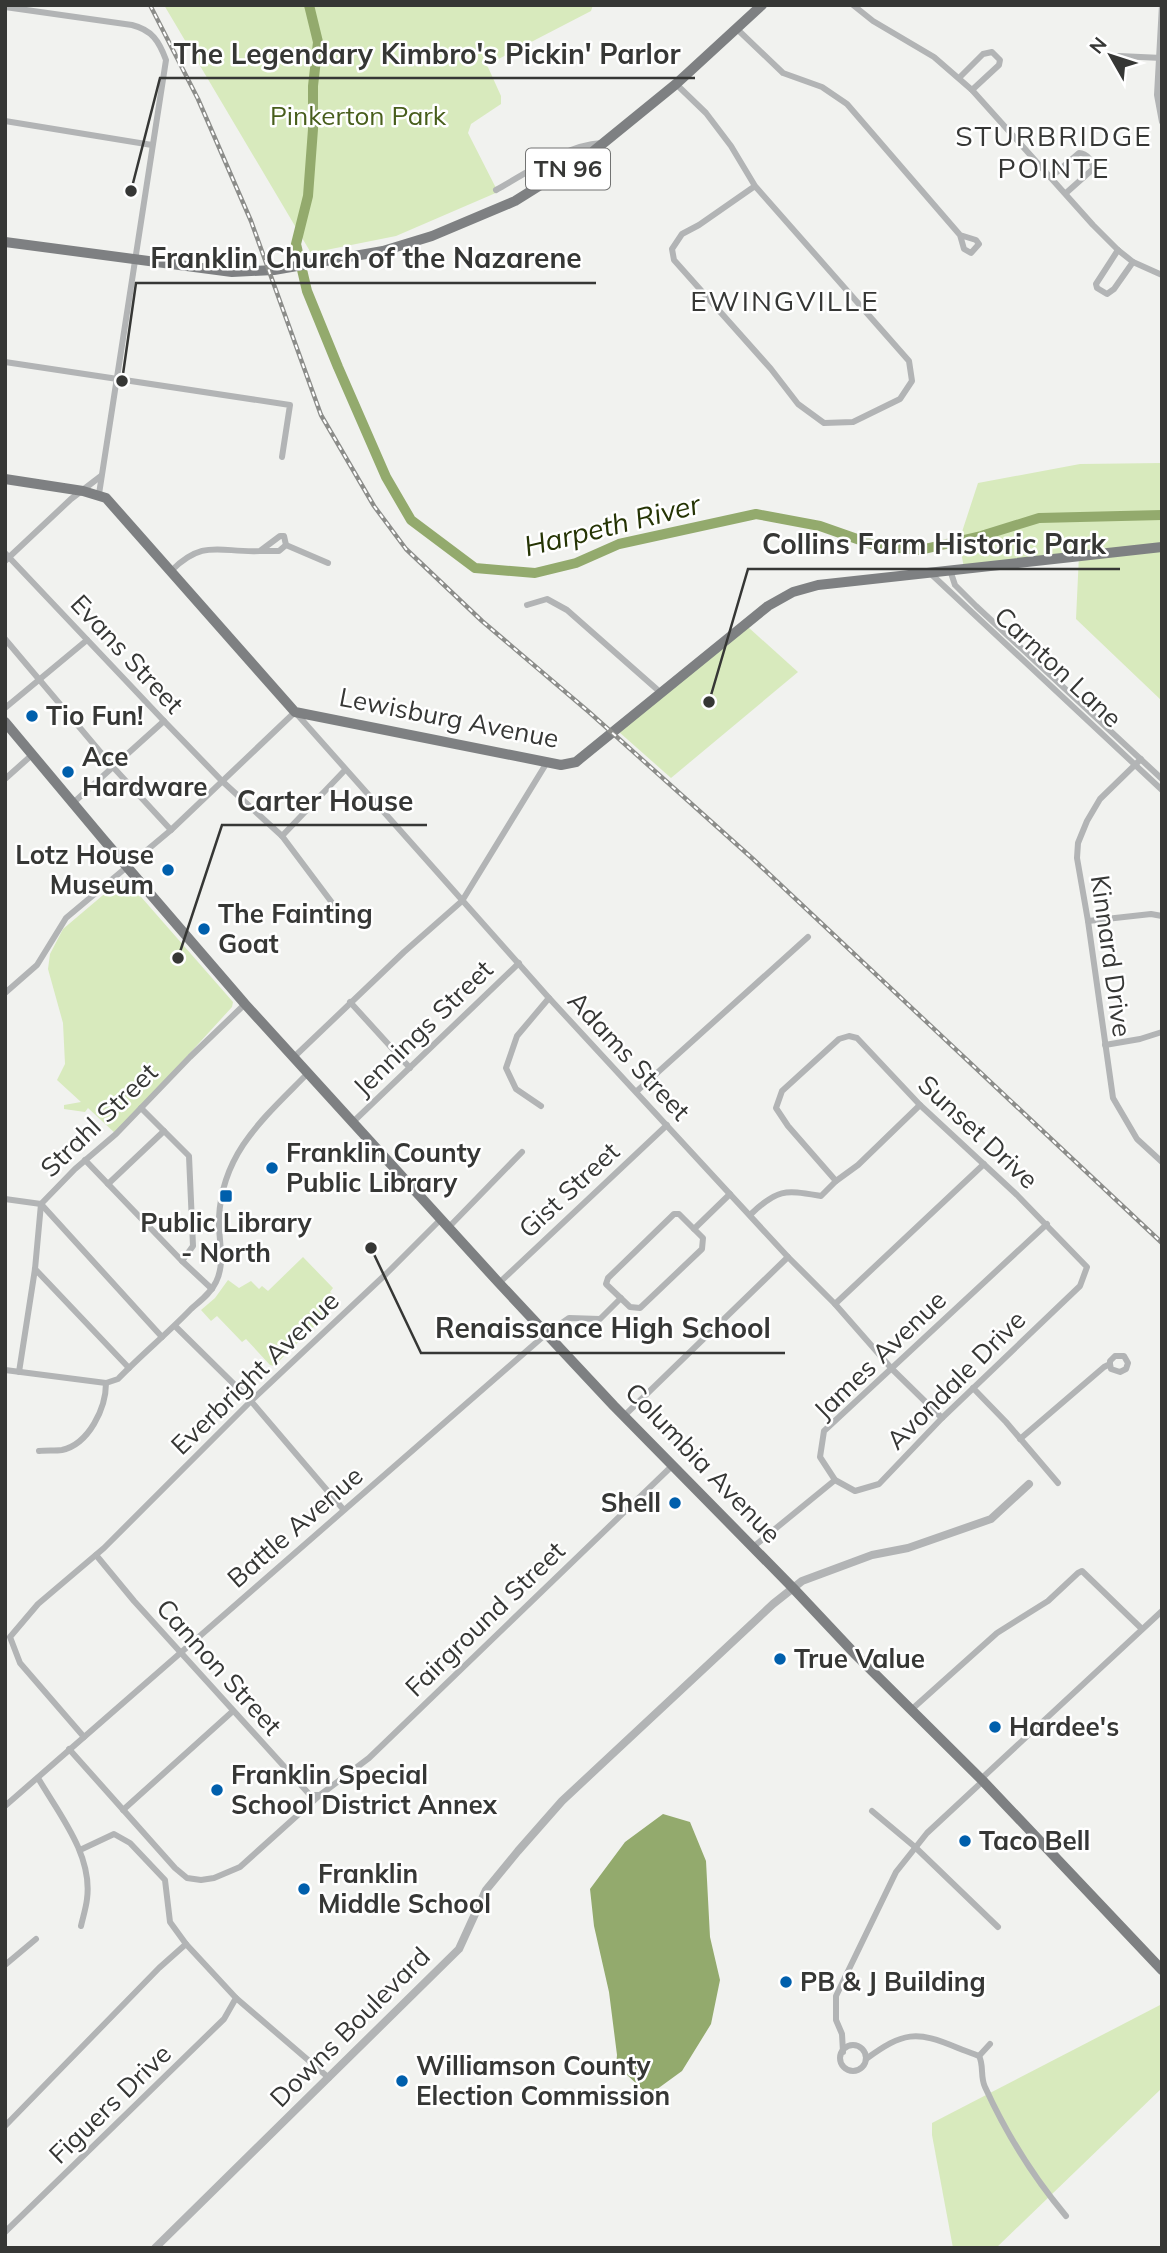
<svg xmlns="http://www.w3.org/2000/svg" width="1167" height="2253" font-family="Mulish,sans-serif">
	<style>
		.green { fill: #d8eabd }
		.water { fill: #93aa6d }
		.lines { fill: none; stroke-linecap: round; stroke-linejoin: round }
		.river { stroke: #93aa6d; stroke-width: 10 }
		.minor { stroke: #b2b4b5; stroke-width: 6 }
		.tertiary { stroke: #b2b4b5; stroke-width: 8 }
		.primary { stroke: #7e8082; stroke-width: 10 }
		.rail-casing { stroke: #8c8d8a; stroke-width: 4.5 }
		.rail { stroke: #fff; stroke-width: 2; stroke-dasharray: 5; stroke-linecap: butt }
		.poi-dot { fill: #005fac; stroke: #fff; stroke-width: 2.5 }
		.labels { text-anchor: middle; stroke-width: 5; stroke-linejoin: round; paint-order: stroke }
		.shield { fill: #fff; stroke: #727372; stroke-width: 2 }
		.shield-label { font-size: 24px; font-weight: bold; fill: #363735 }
		.park-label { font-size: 26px; fill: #485e1c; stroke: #fff }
		.street-label { font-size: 26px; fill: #363735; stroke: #fff }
		.poi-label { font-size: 26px; font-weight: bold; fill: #363735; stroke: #fff; text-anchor: start }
		.neighbourhood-label { font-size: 28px; letter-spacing: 2px; fill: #363735; stroke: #fff }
		.water-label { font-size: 28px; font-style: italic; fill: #253404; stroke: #fff }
		.leader { fill: none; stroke: #363735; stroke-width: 2.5 }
		.callout-dot { fill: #363735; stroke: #fff; stroke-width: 2.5 }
		.callout-label { font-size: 28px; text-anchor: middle; font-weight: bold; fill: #363735; stroke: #fff; stroke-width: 5; stroke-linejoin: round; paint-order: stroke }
	</style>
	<rect width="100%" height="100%" fill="#f1f2ef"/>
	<g class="green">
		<polygon points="164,5 593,5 591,11 487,65 501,96 501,104 471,124 468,133 498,192 396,236 311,253"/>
		<polygon points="1162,463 1162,701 1076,619 1079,555 964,568 959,541 978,483 1080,464"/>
		<polygon points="748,627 798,672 671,778 619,732"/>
		<polygon points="122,879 128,882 233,1002 232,1007 116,1134 88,1108 85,1112 64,1109 64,1105 81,1102 57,1080 65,1064 63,1023 48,969 50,954 63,929"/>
		<polygon points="303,1257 333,1288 330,1292 340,1301 274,1366 270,1365 246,1339 242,1342 217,1316 211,1321 201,1310 215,1298 228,1280 239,1288 251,1281 259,1289 262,1286 268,1291"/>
		<polygon points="1162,2004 1162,2088 996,2248 953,2248 932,2135 932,2123"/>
	</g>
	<polygon class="water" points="663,1814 690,1822 706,1861 710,1937 720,1980 711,2024 682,2071 649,2095 616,2065 617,2055 609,1992 594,1926 590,1889 625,1842"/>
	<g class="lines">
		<polyline class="river" points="309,5 318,42 313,86 313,129 308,196 296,244 307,291 338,367 386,477 411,520 475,568 535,573 576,563 619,544 756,514 820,526 877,546 920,550 981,536 1039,518 1162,515"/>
		<g class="minor">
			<polyline points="853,5 873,21 934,57 972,90 1093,225 1118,250 1133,262 1162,275"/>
			<polyline points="1162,5 1157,95 1162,122"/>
			<path d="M5,7L132,25C152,30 159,41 166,60L99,494"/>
			<polyline points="737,29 783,73 822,87 847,104 960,235 964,249 971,253 979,244 976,240 960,235"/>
			<polyline points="1119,56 1162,58"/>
			<polyline points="959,78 983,54 992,52 1000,60 999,65 972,90"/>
			<polyline points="676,84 706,113 731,146 755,186 909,361 912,381 900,399 853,422 824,423 798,404 771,369 674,260 672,249 682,234 699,225 755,186"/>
			<polyline points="5,121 152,145"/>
			<path d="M1051,177L1079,153C1087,153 1093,162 1093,169L1066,193"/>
			<path d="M496,190C527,173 566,145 601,143"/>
			<polyline points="1118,250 1096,284 1097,288 1107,294 1114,289 1133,262"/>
			<polyline points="5,362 290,405 282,457"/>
			<polyline points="286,545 328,563"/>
			<polyline points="5,553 164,721 222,781 282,836 339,912"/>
			<polyline points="5,561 71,499 101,476"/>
			<polyline points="950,570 955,585 976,606 1162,779"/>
			<path d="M171,571C204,538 220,553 260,551L280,536H284L286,545L279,551H260"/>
			<polyline points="930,573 1162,790"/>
			<polyline points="527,605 547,599 567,610 660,692"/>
			<polyline points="5,639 113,767 171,830"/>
			<polyline points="5,708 87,640"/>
			<polyline points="1141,759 1100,799 1087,821 1078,843 1077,858 1088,921 1113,1098 1137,1139 1162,1162"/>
			<polyline points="5,779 33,754"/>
			<polyline points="73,803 164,721"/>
			<polyline points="282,836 345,770"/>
			<polyline points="1088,921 1151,914 1162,916"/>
			<polyline points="5,993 37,965 66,918 171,830 295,712 549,998 788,1257 835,1304 892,1369 942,1418"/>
			<polyline points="350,1002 410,1068"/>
			<polyline points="1105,1045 1140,1039 1162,1032"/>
			<polyline points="294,1057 404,952 462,901 546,764"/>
			<polyline points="637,1091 808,937"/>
			<polyline points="541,1106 516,1089 506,1068 517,1036 549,998"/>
			<polyline points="141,1108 189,1156 193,1246 182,1261 212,1289"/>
			<polyline points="353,1122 519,963"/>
			<polyline points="85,1160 182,1261"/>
			<polyline points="836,1181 788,1126 776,1108 782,1091 839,1039 849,1036 857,1038 920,1105 1017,1195 1087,1267 1080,1286 942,1418 879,1484 855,1491 835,1480 820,1457 824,1431 1047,1224"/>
			<polyline points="108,1184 164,1131"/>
			<polyline points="5,1199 41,1204 162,1337"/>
			<polygon points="674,1214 679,1214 703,1238 702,1249 640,1308 630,1307 606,1284 608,1278"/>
			<path d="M750,1215C778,1188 785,1190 821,1196L836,1181L858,1165L920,1105"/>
			<polyline points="448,1228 522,1152"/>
			<polyline points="694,1229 730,1194"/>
			<polyline points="35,1269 129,1368"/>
			<polyline points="499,1283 667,1125"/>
			<polyline points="835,1304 984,1164"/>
			<polyline points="175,1326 251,1401 343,1509"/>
			<path d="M5,1370L106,1383L118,1379C141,1355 168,1333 191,1309C200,1301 211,1293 216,1282C226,1262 218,1240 219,1218C222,1152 265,1117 308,1073"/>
			<polyline points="19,1372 35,1269 41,1204 75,1169 116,1134 190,1057 245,1004"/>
			<polyline points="973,1388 1006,1422 1058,1483"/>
			<polyline points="624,1416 788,1257"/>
			<polyline points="1020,1439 1104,1367 1110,1364 1110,1361 1115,1356 1124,1356 1128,1363 1126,1369 1120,1372 1111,1369 1110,1364"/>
			<path d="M39,1451C46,1450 55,1451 62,1450C89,1444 106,1408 106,1383"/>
			<polyline points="753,1547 835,1480"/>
			<polyline points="96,1555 134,1601 310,1795 320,1795"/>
			<polyline points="911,1710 997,1633 1048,1601 1078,1573 1082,1571 1142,1629"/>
			<polyline points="84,1737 20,1663 10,1637 38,1604 104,1548 251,1401 386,1274 441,1219"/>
			<polyline points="69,1749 175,1868 187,1878 201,1880 214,1878 240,1867 320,1795 369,1758 673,1465"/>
			<path d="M38,1778C59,1814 93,1855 87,1899C86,1908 83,1917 81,1926"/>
			<polyline points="981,1779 1162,1611"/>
			<polyline points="5,1806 546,1334 569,1318 600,1319 621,1298"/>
			<polyline points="123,1810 233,1711"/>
			<polyline points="872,1811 915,1847 998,1927"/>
			<polyline points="5,1965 36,1939"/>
			<polyline points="236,1998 329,2078"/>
			<circle cx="853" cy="2058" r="13"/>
			<polyline points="843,2052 842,2034 836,2020 836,1996 896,1872 927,1833 983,1781"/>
			<polyline points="979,2056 990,2044"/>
			<path d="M866,2059C903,2032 916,2030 958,2048C965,2051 972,2053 979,2056C984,2065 980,2077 985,2087C1006,2133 1034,2178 1066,2216"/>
			<polyline points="5,2126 159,1968 186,1944"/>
			<polyline points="5,2232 224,2019 236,1998 186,1944 170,1922 165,1880 130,1843 114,1834 80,1850"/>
		</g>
		<polyline class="tertiary" points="155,2248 459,1949 486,1890 518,1851 562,1801 773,1604 802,1581 872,1555 908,1548 991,1519 1029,1484"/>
		<g class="primary">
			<polyline points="5,242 232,272 274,270 383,251 432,236 515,201 590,154 676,84 762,5"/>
			<polyline points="5,479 83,491 106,498 295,712 561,765 576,762 768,606 793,592 818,585 1162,547"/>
			<polyline points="5,722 103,839 245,1004 499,1283 614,1406 793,1588 856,1655 983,1781 1162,1970"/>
		</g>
		<defs>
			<polyline id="rail" points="150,5 198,99 251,221 321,415 374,506 406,549 482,621 589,712 753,859 1162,1243"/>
		</defs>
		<use href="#rail" class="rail-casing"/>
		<use href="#rail" class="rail"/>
	</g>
	<g class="poi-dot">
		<circle cx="32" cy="716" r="7"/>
		<circle cx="68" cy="772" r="7"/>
		<circle cx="168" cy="870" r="7"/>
		<circle cx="204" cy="929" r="7"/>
		<circle cx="272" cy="1168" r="7"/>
		<rect x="219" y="1189" width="14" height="14" rx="3.5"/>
		<circle cx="675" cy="1503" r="7"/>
		<circle cx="780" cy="1659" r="7"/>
		<circle cx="995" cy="1727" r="7"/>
		<circle cx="217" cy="1790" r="7"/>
		<circle cx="965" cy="1841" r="7"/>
		<circle cx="304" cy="1889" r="7"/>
		<circle cx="786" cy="1982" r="7"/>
		<circle cx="402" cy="2081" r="7"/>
	</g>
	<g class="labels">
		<rect class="shield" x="526" y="148.5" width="84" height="41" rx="5"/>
		<g class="shield-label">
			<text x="568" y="177">TN 96</text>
		</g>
		<g class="park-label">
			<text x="358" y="125">Pinkerton Park</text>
		</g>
		<g class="street-label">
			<text transform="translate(127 654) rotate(47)" y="9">Evans Street</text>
			<text transform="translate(1058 667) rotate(43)" y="9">Carnton Lane</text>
			<text transform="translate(449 718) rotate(11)" y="9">Lewisburg Avenue</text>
			<text transform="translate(1111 956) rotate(82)" y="9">Kinnard Drive</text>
			<text transform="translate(423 1028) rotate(-44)" y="9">Jennings Street</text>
			<text transform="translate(629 1056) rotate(47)" y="9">Adams Street</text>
			<text transform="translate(99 1120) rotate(-44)" y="9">Strahl Street</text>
			<text transform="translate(978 1132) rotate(43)" y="9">Sunset Drive</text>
			<text transform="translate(569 1190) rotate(-43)" y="9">Gist Street</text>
			<text transform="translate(880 1355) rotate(-44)" y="9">James Avenue</text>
			<text transform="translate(255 1373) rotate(-44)" y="9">Everbright Avenue</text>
			<text transform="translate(956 1380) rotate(-45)" y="9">Avondale Drive</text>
			<text transform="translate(703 1463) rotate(46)" y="9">Columbia Avenue</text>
			<text transform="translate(295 1527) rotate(-41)" y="9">Battle Avenue</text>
			<text transform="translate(485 1619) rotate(-44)" y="9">Fairground Street</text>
			<text transform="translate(219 1667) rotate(48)" y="9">Cannon Street</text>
			<text transform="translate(350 2027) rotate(-45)" y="9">Downs Boulevard</text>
			<text transform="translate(110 2104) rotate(-44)" y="9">Figuers Drive</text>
		</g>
		<g class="poi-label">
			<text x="46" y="725">Tio Fun!</text>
			<text x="82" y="766">Ace<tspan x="82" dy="30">Hardware</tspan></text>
			<text x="154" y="864" text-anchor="end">Lotz House<tspan x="154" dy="30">Museum</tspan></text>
			<text x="218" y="923">The Fainting<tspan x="218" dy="30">Goat</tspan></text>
			<text x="286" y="1162">Franklin County<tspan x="286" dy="30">Public Library</tspan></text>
			<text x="226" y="1232" text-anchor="middle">Public Library<tspan x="226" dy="30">- North</tspan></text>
			<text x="661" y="1512" text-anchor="end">Shell</text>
			<text x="794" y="1668">True Value</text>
			<text x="1009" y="1736">Hardee's</text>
			<text x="231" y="1784">Franklin Special<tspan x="231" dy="30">School District Annex</tspan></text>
			<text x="979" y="1850">Taco Bell</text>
			<text x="318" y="1883">Franklin<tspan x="318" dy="30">Middle School</tspan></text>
			<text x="800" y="1991">PB &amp; J Building</text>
			<text x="416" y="2075">Williamson County<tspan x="416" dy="30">Election Commission</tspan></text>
		</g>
		<g class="neighbourhood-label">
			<text x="1054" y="146">STURBRIDGE<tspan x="1054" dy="32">POINTE</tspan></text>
			<text x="785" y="311">EWINGVILLE</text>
		</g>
		<g class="water-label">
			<text transform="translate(612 525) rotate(-14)" y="10">Harpeth River</text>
		</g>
	</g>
	<path class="leader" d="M131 191L160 78H695M122 381L136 283H596M709 702L748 569H1120M178 958L222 825H427M371 1248L421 1353H785"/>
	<g class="callout-dot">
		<circle cx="131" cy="191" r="7"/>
		<circle cx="122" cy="381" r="7"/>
		<circle cx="709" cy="702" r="7"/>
		<circle cx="178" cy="958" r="7"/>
		<circle cx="371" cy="1248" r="7"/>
	</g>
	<g class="callout-label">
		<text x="427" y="64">The Legendary Kimbro's Pickin' Parlor</text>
		<text x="366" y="268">Franklin Church of the Nazarene</text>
		<text x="934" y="554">Collins Farm Historic Park</text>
		<text x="325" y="811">Carter House</text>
		<text x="603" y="1338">Renaissance High School</text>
	</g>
	<rect width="1167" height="2253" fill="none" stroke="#363735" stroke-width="14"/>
	<g transform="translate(1111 56) rotate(309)" stroke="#ffffff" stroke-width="5" paint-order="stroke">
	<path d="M0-5L12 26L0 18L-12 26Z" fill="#363735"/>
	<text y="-10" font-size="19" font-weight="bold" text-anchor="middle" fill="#363735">N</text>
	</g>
</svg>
